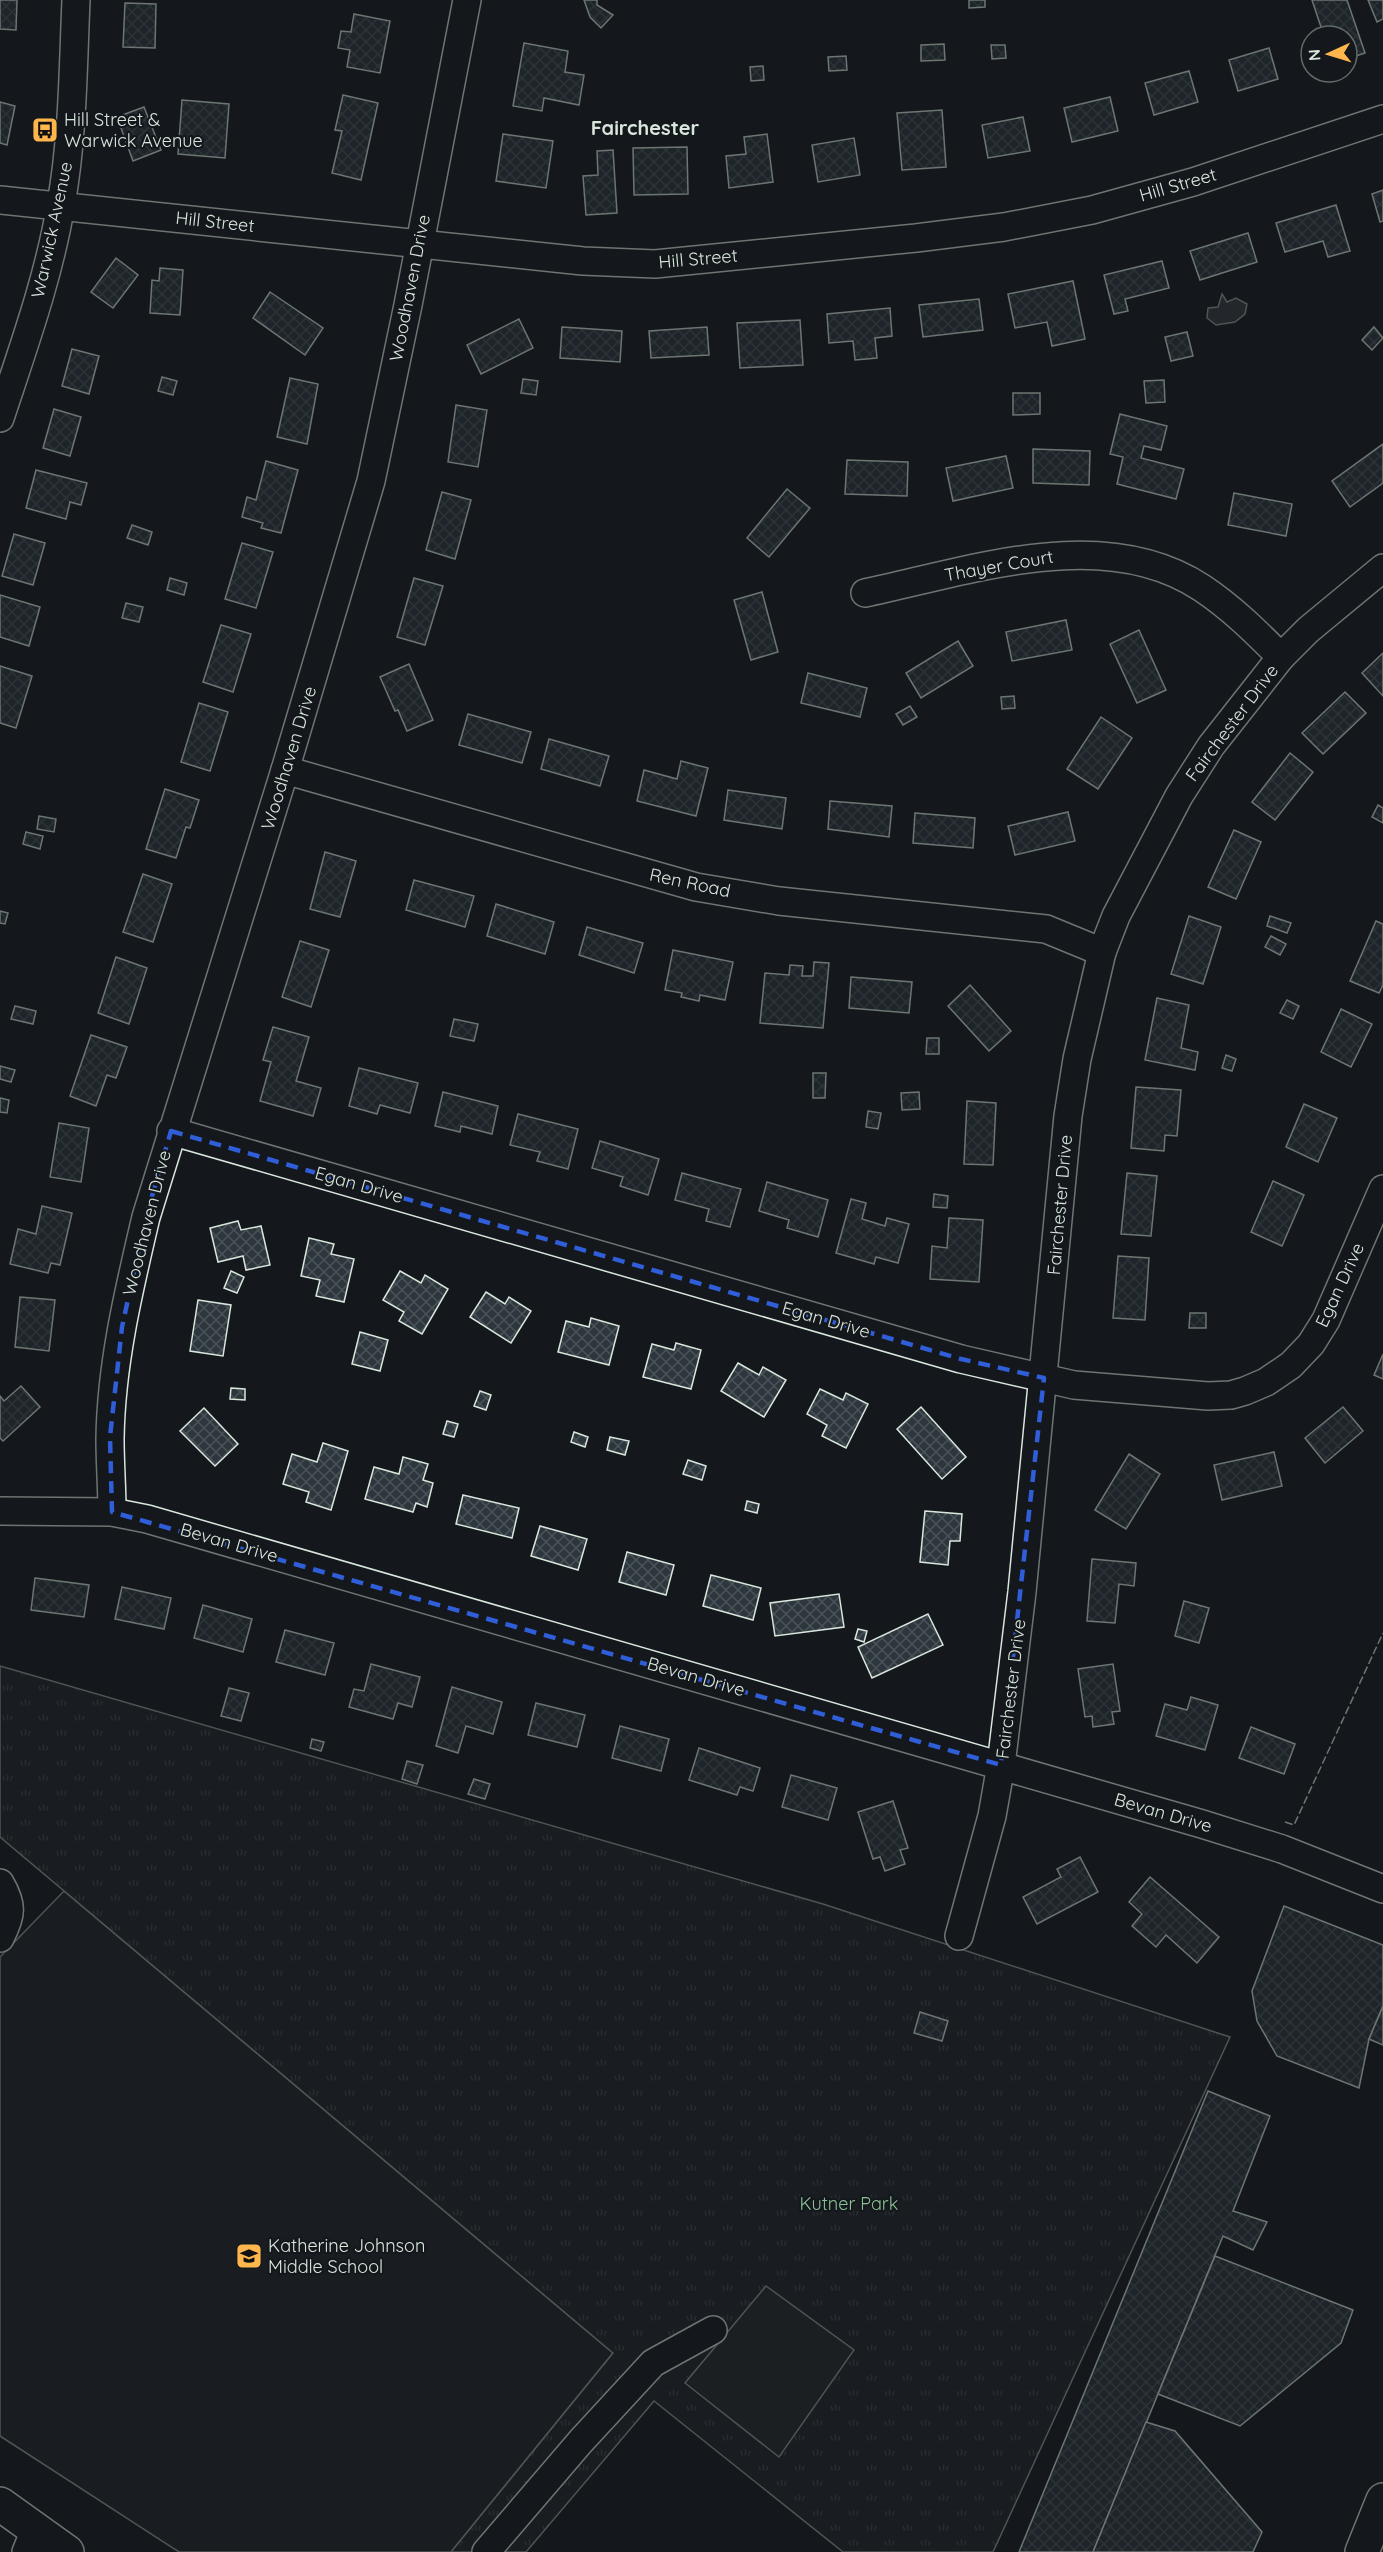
<svg xmlns="http://www.w3.org/2000/svg" width="1383" height="2552" font-family="Quicksand,sans-serif">
	<style>
		.grass { fill: #202428; stroke: #939e99; stroke-width: 1.5 }
		.park { fill: url(#park-tufts); stroke: #939e99; stroke-width: 1.5 }
		.parking { fill: #24282b; stroke: #939e99; stroke-width: 1.5 }
		.water { fill: #363b3e; stroke: #939e99; stroke-width: 1.5 }
		.building { fill: url(#building-cross-hatch); stroke: #d8e6dc; stroke-width: 1.5 }
		.lines { fill: none; stroke-linecap: round; stroke-linejoin: round }
		.minor-casing { stroke: #d8e6dc; stroke-width: 30 }
		.major-casing { stroke: #d8e6dc; stroke-width: 36 }
		.minor { stroke: #14181c; stroke-width: 27 }
		.major { stroke: #14181c; stroke-width: 33 }
		.fence { stroke: #d8e6dc; stroke-width: 1.5; stroke-dasharray: 8 3; stroke-linecap: butt }
		.marked { fill: none; stroke: #305dd8; stroke-width: 4.5; stroke-dasharray: 12 8; stroke-linejoin: round }
		.labels { text-anchor: middle; stroke-width: 4.5; stroke-linejoin: round; paint-order: stroke }
		.poi-label { font-size: 18px; fill: #d8e6dc; stroke: #14181c; text-anchor: start }
		.street-label { font-size: 18px; fill: #d8e6dc; stroke: #14181c }
		.park-label { font-size: 18px; fill: #8ac095; stroke: #14181c }
		.neighbourhood-label { font-size: 20px; font-weight: bold; fill: #d8e6dc; stroke: #14181c }
	</style>
	<defs>
		<pattern id="park-tufts" width="24" height="20" patternUnits="userSpaceOnUse" patternTransform="scale(1.5)"><rect width="24" height="20" fill="#202428"/><path d="M3 7l-1-3M5 7V3M7 7l1-3M15 17l-1-3M17 17v-4M19 17l1-3" fill="none" stroke="#404447"/></pattern>
		<pattern id="building-cross-hatch" width="8" height="8" patternUnits="userSpaceOnUse" patternTransform="scale(1.5)"><rect width="8" height="8" fill="#2c363c"/><path d="M0 0l8 8M0 8l8-8" fill="none" stroke="#4a5358"/></pattern>
	</defs>
	<rect width="100%" height="100%" fill="#14181c"/>
	<polygon class="grass" points="64,1891 613,2353 451,2552 179,2552 0,2436 0,1957"/>
	<polygon class="park" points="0,1666 823,1904 1230,2037 993,2552 843,2552 654,2401 526,2552 451,2552 613,2353 0,1837"/>
	<polygon class="parking" points="766,2286 854,2350 779,2457 685,2383"/>
	<polygon class="water" points="1222,294 1227,302 1236,298 1247,304 1245,314 1235,322 1216,325 1207,318 1208,308 1218,307"/>
	<g class="building">
		<polygon points="0,0 17,0 16,30 0,29"/>
		<polygon points="584,0 597,0 597,5 613,15 601,28 590,17"/>
		<polygon points="969,0 985,0 985,7 969,8"/>
		<polygon points="1312,0 1347,0 1365,53 1347,59 1347,36 1315,36 1323,33"/>
		<polygon points="1368,0 1383,0 1383,19 1377,22"/>
		<polygon points="125,3 156,4 155,48 123,47"/>
		<polygon points="354,14 390,21 380,73 347,67 350,50 338,48 341,31 351,32"/>
		<polygon points="524,43 568,51 565,72 584,75 579,105 544,98 542,111 513,106"/>
		<polygon points="944,44 945,60 921,61 921,45"/>
		<polygon points="991,45 1005,45 1006,58 992,59"/>
		<polygon points="1269,48 1278,79 1238,91 1229,60"/>
		<polygon points="846,56 847,70 829,71 828,57"/>
		<polygon points="763,66 764,80 751,81 750,67"/>
		<polygon points="1189,71 1198,102 1154,115 1145,83"/>
		<polygon points="343,95 378,103 361,180 332,173 342,131 335,130"/>
		<polygon points="1110,97 1118,131 1072,142 1064,108"/>
		<polygon points="182,100 229,104 225,158 178,154"/>
		<polygon points="0,102 15,106 7,145 0,143"/>
		<polygon points="144,107 161,150 133,161 117,117"/>
		<polygon points="942,110 946,167 902,170 897,113"/>
		<polygon points="1023,117 1030,151 988,158 982,125"/>
		<polygon points="503,134 553,141 546,188 496,181"/>
		<polygon points="767,134 773,182 729,188 726,156 746,154 744,137"/>
		<polygon points="854,138 860,175 818,182 812,145"/>
		<polygon points="687,147 688,194 634,195 633,148"/>
		<polygon points="613,150 617,213 586,215 583,176 598,175 597,151"/>
		<polygon points="1383,190 1383,221 1380,222 1372,194"/>
		<polygon points="1336,205 1350,251 1328,257 1323,241 1285,252 1276,223"/>
		<polygon points="1248,233 1257,262 1200,280 1190,251"/>
		<polygon points="116,258 138,275 113,308 91,292"/>
		<polygon points="1162,261 1169,288 1125,299 1128,311 1114,314 1104,275"/>
		<polygon points="160,268 183,270 180,315 150,313 152,280 159,281"/>
		<polygon points="1073,281 1085,339 1052,346 1047,322 1015,328 1008,294"/>
		<polygon points="270,292 323,328 305,355 253,318"/>
		<polygon points="979,299 983,330 923,337 919,305"/>
		<polygon points="890,308 892,336 875,338 877,358 855,360 853,341 829,343 827,314"/>
		<polygon points="519,319 533,348 481,374 467,345"/>
		<polygon points="800,320 803,365 740,368 737,323"/>
		<polygon points="562,327 622,331 620,362 560,358"/>
		<polygon points="707,327 709,355 651,358 649,331"/>
		<polygon points="1374,327 1383,338 1372,350 1362,340"/>
		<polygon points="1187,332 1193,356 1171,361 1165,337"/>
		<polygon points="72,349 99,356 89,394 62,386"/>
		<polygon points="162,377 177,381 173,395 158,391"/>
		<polygon points="290,378 318,384 307,444 277,437"/>
		<polygon points="523,379 538,381 536,395 521,393"/>
		<polygon points="1164,380 1165,402 1146,403 1144,381"/>
		<polygon points="1013,393 1040,393 1040,414 1013,415"/>
		<polygon points="456,405 487,410 478,467 448,462"/>
		<polygon points="54,409 81,417 70,456 43,448"/>
		<polygon points="1120,414 1167,426 1161,450 1144,446 1141,458 1184,469 1176,499 1117,484 1123,457 1110,454"/>
		<polygon points="1383,444 1383,483 1350,507 1332,481"/>
		<polygon points="1033,449 1090,451 1089,485 1033,483"/>
		<polygon points="1006,456 1013,488 953,501 946,468"/>
		<polygon points="847,460 908,462 907,496 845,494"/>
		<polygon points="266,461 298,470 281,533 261,528 263,523 242,517 247,497 256,500"/>
		<polygon points="36,470 87,483 81,505 70,502 66,519 26,508"/>
		<polygon points="787,489 810,508 769,557 747,538"/>
		<polygon points="442,492 471,500 455,559 426,550"/>
		<polygon points="1234,493 1292,504 1286,536 1228,525"/>
		<polygon points="132,525 152,532 148,545 127,538"/>
		<polygon points="14,534 45,543 33,585 2,576"/>
		<polygon points="242,543 273,552 256,608 225,599"/>
		<polygon points="170,578 187,583 184,595 167,590"/>
		<polygon points="414,578 443,586 425,645 397,637"/>
		<polygon points="762,592 778,652 751,660 734,600"/>
		<polygon points="0,595 40,607 29,646 0,637"/>
		<polygon points="126,603 143,607 139,622 122,618"/>
		<polygon points="1066,620 1072,650 1012,661 1006,632"/>
		<polygon points="221,625 251,634 233,692 203,682"/>
		<polygon points="1139,630 1166,690 1137,703 1110,644"/>
		<polygon points="958,641 973,666 921,698 906,673"/>
		<polygon points="1383,653 1383,696 1362,673"/>
		<polygon points="409,664 433,720 407,731 398,710 395,711 380,677"/>
		<polygon points="0,666 32,676 16,728 0,723"/>
		<polygon points="808,673 867,688 860,717 801,703"/>
		<polygon points="1345,692 1366,713 1323,754 1302,733"/>
		<polygon points="1014,696 1015,708 1002,709 1001,697"/>
		<polygon points="199,703 228,712 210,771 181,762"/>
		<polygon points="910,706 917,717 903,725 896,714"/>
		<polygon points="468,714 531,732 522,763 459,745"/>
		<polygon points="1101,717 1132,738 1098,789 1067,769"/>
		<polygon points="549,739 609,756 600,786 541,769"/>
		<polygon points="1290,753 1313,772 1275,820 1252,802"/>
		<polygon points="681,761 708,768 696,816 637,801 644,770 677,779"/>
		<polygon points="165,789 199,800 190,828 186,827 176,858 146,849"/>
		<polygon points="728,790 786,798 782,829 724,820"/>
		<polygon points="830,801 892,806 889,837 828,829"/>
		<polygon points="1378,805 1383,808 1383,823 1372,817"/>
		<polygon points="1068,812 1075,841 1015,855 1008,826"/>
		<polygon points="915,813 975,818 973,848 913,843"/>
		<polygon points="39,816 56,819 54,832 37,829"/>
		<polygon points="1234,830 1261,842 1236,899 1208,887"/>
		<polygon points="26,832 43,836 40,849 23,844"/>
		<polygon points="325,852 356,861 340,917 310,909"/>
		<polygon points="143,874 172,884 153,942 123,932"/>
		<polygon points="414,880 474,896 465,927 406,910"/>
		<polygon points="496,904 554,922 545,954 487,936"/>
		<polygon points="0,911 8,913 5,924 0,923"/>
		<polygon points="1189,916 1221,927 1203,984 1171,974"/>
		<polygon points="1270,916 1291,923 1287,933 1267,926"/>
		<polygon points="1376,921 1383,924 1383,985 1379,993 1350,981"/>
		<polygon points="587,927 643,943 634,973 579,955"/>
		<polygon points="1271,936 1286,944 1280,955 1265,947"/>
		<polygon points="300,941 329,950 311,1007 282,997"/>
		<polygon points="673,950 733,962 725,1000 700,995 699,1001 681,997 682,993 665,990"/>
		<polygon points="116,957 147,968 129,1024 98,1013"/>
		<polygon points="814,962 829,963 823,1028 760,1023 765,973 789,975 790,965 803,966 802,976 813,976"/>
		<polygon points="851,977 912,982 909,1013 849,1008"/>
		<polygon points="970,985 1011,1031 989,1051 948,1006"/>
		<polygon points="1157,998 1189,1005 1181,1048 1198,1052 1195,1070 1145,1060"/>
		<polygon points="1287,1000 1299,1006 1293,1019 1280,1013"/>
		<polygon points="15,1006 36,1011 33,1024 11,1019"/>
		<polygon points="1341,1009 1372,1024 1351,1067 1321,1052"/>
		<polygon points="454,1019 478,1024 474,1041 450,1036"/>
		<polygon points="273,1027 309,1037 296,1081 321,1088 313,1116 260,1101 271,1062 263,1060"/>
		<polygon points="91,1035 127,1047 116,1078 107,1075 96,1106 70,1096"/>
		<polygon points="927,1038 939,1038 939,1054 926,1054"/>
		<polygon points="1226,1055 1236,1059 1232,1071 1222,1068"/>
		<polygon points="0,1066 15,1070 11,1082 0,1079"/>
		<polygon points="359,1068 418,1083 410,1113 380,1105 377,1114 349,1106"/>
		<polygon points="813,1073 826,1073 825,1098 813,1098"/>
		<polygon points="1136,1087 1181,1090 1177,1136 1165,1135 1164,1151 1131,1148"/>
		<polygon points="443,1092 498,1106 492,1134 461,1126 460,1132 435,1126"/>
		<polygon points="919,1092 920,1109 902,1110 901,1093"/>
		<polygon points="0,1098 9,1100 7,1113 0,1112"/>
		<polygon points="967,1101 996,1103 993,1165 964,1164"/>
		<polygon points="1304,1104 1337,1118 1318,1162 1286,1147"/>
		<polygon points="868,1111 881,1113 878,1129 866,1127"/>
		<polygon points="518,1114 578,1129 568,1169 537,1161 540,1152 510,1145"/>
		<polygon points="59,1123 89,1128 81,1182 50,1177"/>
		<polygon points="600,1141 659,1159 648,1195 620,1186 623,1177 592,1168"/>
		<polygon points="682,1173 741,1189 730,1227 706,1221 709,1209 675,1200"/>
		<polygon points="1127,1173 1157,1176 1151,1236 1121,1234"/>
		<polygon points="1273,1181 1304,1195 1282,1246 1251,1232"/>
		<polygon points="767,1182 828,1200 818,1237 787,1228 789,1220 759,1211"/>
		<polygon points="934,1194 948,1196 947,1208 933,1207"/>
		<polygon points="851,1199 866,1203 862,1219 885,1226 887,1218 909,1224 898,1263 876,1257 874,1264 836,1253"/>
		<polygon points="42,1206 72,1213 60,1265 51,1263 48,1273 10,1264 18,1229 36,1234"/>
		<polygon points="949,1218 983,1220 979,1282 930,1279 932,1246 947,1248"/>
		<polygon points="238,1221 241,1230 261,1226 270,1265 246,1270 243,1256 218,1262 210,1228"/>
		<polygon points="309,1238 334,1244 331,1254 354,1259 344,1302 316,1296 320,1280 301,1276"/>
		<polygon points="1118,1256 1149,1258 1145,1320 1113,1318"/>
		<polygon points="231,1271 244,1277 237,1293 224,1288"/>
		<polygon points="400,1271 421,1283 425,1275 448,1289 422,1334 399,1321 404,1312 383,1300"/>
		<polygon points="486,1292 505,1304 509,1297 531,1311 511,1343 470,1317"/>
		<polygon points="20,1297 55,1300 49,1351 15,1347"/>
		<polygon points="198,1300 231,1305 223,1356 190,1351"/>
		<polygon points="1190,1313 1206,1313 1206,1328 1189,1328"/>
		<polygon points="591,1318 619,1326 609,1365 558,1352 566,1321 589,1327"/>
		<polygon points="360,1332 388,1340 380,1371 352,1364"/>
		<polygon points="676,1343 701,1350 691,1389 643,1377 652,1344 674,1350"/>
		<polygon points="1383,1354 1383,1379 1374,1375"/>
		<polygon points="738,1363 759,1375 763,1367 786,1380 764,1417 721,1391"/>
		<polygon points="21,1386 40,1407 3,1441 0,1438 0,1396 4,1401"/>
		<polygon points="231,1388 245,1389 245,1400 230,1399"/>
		<polygon points="820,1389 843,1400 846,1393 868,1404 846,1448 822,1436 827,1425 807,1414"/>
		<polygon points="480,1391 491,1395 486,1410 474,1406"/>
		<polygon points="921,1407 966,1457 942,1479 897,1429"/>
		<polygon points="1343,1407 1363,1431 1325,1463 1305,1438"/>
		<polygon points="204,1408 238,1444 215,1466 180,1431"/>
		<polygon points="447,1421 458,1424 454,1437 443,1434"/>
		<polygon points="574,1432 588,1437 585,1447 571,1442"/>
		<polygon points="610,1437 629,1441 625,1455 607,1450"/>
		<polygon points="323,1443 348,1451 331,1510 306,1502 309,1492 283,1484 292,1454 317,1462"/>
		<polygon points="1274,1452 1282,1486 1222,1500 1214,1465"/>
		<polygon points="1129,1454 1160,1474 1126,1529 1095,1510"/>
		<polygon points="403,1457 428,1464 423,1480 433,1483 427,1507 416,1503 413,1512 365,1499 374,1467 399,1474"/>
		<polygon points="688,1460 706,1466 702,1480 683,1474"/>
		<polygon points="463,1495 519,1508 512,1538 456,1524"/>
		<polygon points="747,1501 759,1504 757,1513 745,1510"/>
		<polygon points="925,1511 962,1514 960,1541 950,1541 948,1565 920,1562"/>
		<polygon points="540,1526 587,1539 578,1570 531,1556"/>
		<polygon points="627,1552 674,1565 666,1595 619,1582"/>
		<polygon points="1092,1559 1136,1563 1134,1586 1119,1584 1115,1623 1087,1621"/>
		<polygon points="711,1575 761,1588 753,1620 703,1606"/>
		<polygon points="35,1578 89,1585 84,1617 31,1610"/>
		<polygon points="122,1587 171,1598 164,1629 115,1619"/>
		<polygon points="839,1594 844,1627 775,1636 770,1603"/>
		<polygon points="1184,1601 1209,1608 1199,1643 1175,1636"/>
		<polygon points="203,1605 252,1619 243,1652 194,1638"/>
		<polygon points="928,1614 943,1645 872,1678 858,1647"/>
		<polygon points="858,1629 867,1631 864,1642 855,1639"/>
		<polygon points="285,1630 334,1643 325,1675 276,1662"/>
		<polygon points="371,1664 420,1677 412,1707 398,1703 393,1719 349,1707 354,1689 364,1691"/>
		<polygon points="1113,1664 1120,1711 1112,1712 1114,1724 1093,1727 1092,1716 1085,1717 1078,1669"/>
		<polygon points="452,1687 502,1702 493,1734 466,1726 458,1753 436,1746"/>
		<polygon points="229,1688 249,1693 241,1721 221,1716"/>
		<polygon points="1191,1697 1218,1705 1205,1750 1156,1736 1165,1704 1187,1710"/>
		<polygon points="536,1703 585,1715 577,1747 528,1735"/>
		<polygon points="620,1726 669,1739 661,1771 612,1758"/>
		<polygon points="1251,1727 1295,1744 1284,1774 1239,1758"/>
		<polygon points="312,1739 324,1742 321,1751 310,1748"/>
		<polygon points="699,1748 760,1768 753,1791 740,1787 737,1795 689,1780"/>
		<polygon points="407,1761 423,1765 417,1784 402,1779"/>
		<polygon points="791,1775 837,1788 828,1820 782,1807"/>
		<polygon points="474,1779 490,1784 485,1799 468,1794"/>
		<polygon points="893,1801 908,1848 900,1850 905,1864 885,1871 880,1857 873,1859 858,1812"/>
		<polygon points="1080,1857 1098,1892 1037,1924 1023,1897 1061,1877 1057,1869"/>
		<polygon points="1150,1877 1219,1937 1197,1963 1166,1935 1156,1947 1132,1926 1142,1914 1129,1902"/>
		<polygon points="1284,1906 1383,1945 1383,2006 1369,2039 1359,2088 1277,2056 1257,2021 1252,1991"/>
		<polygon points="1383,2006 1383,2045 1369,2039"/>
		<polygon points="920,2012 948,2021 942,2041 914,2033"/>
		<polygon points="1208,2091 1270,2116 1233,2211 1267,2222 1253,2250 1223,2236 1093,2552 1019,2552"/>
		<polygon points="1215,2256 1353,2310 1341,2343 1240,2426 1158,2394"/>
		<polygon points="1146,2422 1175,2431 1262,2532 1253,2552 1093,2552"/>
	</g>
	<g class="lines">
		<defs>
			<g id="minor">
				<polyline points="0,200 583,261 655,264 916,238 1004,227 1092,210 1193,182 1383,119"/>
				<path d="M0,418C23,348 49,277 61,204C73,137 73,68 76,0"/>
				<path d="M865,593C970,571 1104,523 1202,588C1232,608 1256,632 1281,657"/>
				<polyline points="285,770 696,887 779,901 1046,929 1102,952"/>
				<polyline points="171,1131 961,1359 1074,1385 1208,1396 1231,1395 1245,1391 1266,1382 1291,1365 1311,1344 1326,1320 1383,1189"/>
				<polyline points="0,1511 112,1512 147,1519 1202,1824 1282,1849 1383,1889"/>
				<path d="M112,1512C112,1488 110,1463 110,1439C111,1364 129,1289 146,1217L285,770L371,481L408,305L467,0"/>
				<path d="M0,1883C13,1905 12,1915 0,1938"/>
				<polyline points="959,1936 992,1816 1001,1765 1022,1592 1068,1116 1077,1059 1102,952 1116,916 1179,796 1211,746 1281,657 1308,630 1383,568"/>
				<polyline points="26,2552 35,2530"/>
				<polyline points="486,2552 581,2441 653,2363 713,2330"/>
			</g>
			<g id="major">
				<polyline points="0,2504 67,2552"/>
				<polyline points="1362,2552 1383,2500"/>
			</g>
		</defs>
		<use href="#minor" class="minor-casing"/>
		<use href="#major" class="major-casing"/>
		<use href="#minor" class="minor"/>
		<use href="#major" class="major"/>
		<polyline class="fence" points="1285,1822 1294,1825 1383,1633"/>
	</g>
	<path d="M0 0H1383V2552H0ZM171,1131L961,1359L1044,1378L1001,1765L112,1512L110,1437L122,1327L146,1217Z" fill="#14181c" fill-opacity=".55" fill-rule="evenodd"/>
	<path class="marked" d="M171,1131L961,1359L1044,1378L1001,1765L112,1512L110,1437L122,1327L146,1217Z"/>
	<defs>
		<symbol id="bus-square" viewBox="-11 -11 22 22"><rect x="-9" y="-9" width="18" height="18" rx="4" fill="#ffb74d" stroke="#14181c"/><path d="M-5-6H5V4H4V6H2V4H-2V6H-4V4H-5ZM-3.5-4V0h7V-4ZM-3.5 1.2v1.5H-2V1.2ZM2 1.2v1.5H3.5V1.2Z" fill="#111"/></symbol>
		<symbol id="school-square" viewBox="-11 -11 22 22"><rect x="-9" y="-9" width="18" height="18" rx="4" fill="#ffb74d" stroke="#14181c"/><path d="M0-5L7-2L0 1L-7-2ZM-4 1L0 2.5L4 1V4Q0 6-4 4Z" fill="#111"/></symbol>
	</defs>
	<g fill-rule="evenodd">
		<use href="#bus-square" x="30" y="115" width="30" height="30"/>
		<use href="#school-square" x="234" y="2241" width="30" height="30"/>
	</g>
	<g class="labels">
		<g class="poi-label">
			<text x="64" y="126">Hill Street &amp;<tspan x="64" dy="21">Warwick Avenue</tspan></text>
			<text x="268" y="2252">Katherine Johnson<tspan x="268" dy="21">Middle School</tspan></text>
		</g>
		<g class="street-label">
			<text transform="translate(1178 185) rotate(-16)" y="6">Hill Street</text>
			<text transform="translate(215 222) rotate(6)" y="6">Hill Street</text>
			<text transform="translate(52 230) rotate(-78)" y="6">Warwick Avenue</text>
			<text transform="translate(698 259) rotate(-5)" y="6">Hill Street</text>
			<text transform="translate(410 288) rotate(-79)" y="6">Woodhaven Drive</text>
			<text transform="translate(999 566) rotate(-10)" y="6">Thayer Court</text>
			<text transform="translate(1232 723) rotate(-53)" y="6">Fairchester Drive</text>
			<text transform="translate(289 758) rotate(-73)" y="6">Woodhaven Drive</text>
			<text transform="translate(690 883) rotate(12)" y="6">Ren Road</text>
			<text transform="translate(359 1185) rotate(16)" y="6">Egan Drive</text>
			<text transform="translate(1060 1205) rotate(-85)" y="6">Fairchester Drive</text>
			<text transform="translate(147 1223) rotate(-76)" y="6">Woodhaven Drive</text>
			<text transform="translate(1340 1285) rotate(-65)" y="6">Egan Drive</text>
			<text transform="translate(826 1320) rotate(16)" y="6">Egan Drive</text>
			<text transform="translate(229 1543) rotate(16)" y="6">Bevan Drive</text>
			<text transform="translate(696 1677) rotate(16)" y="6">Bevan Drive</text>
			<text transform="translate(1011 1689) rotate(-83)" y="6">Fairchester Drive</text>
			<text transform="translate(1163 1813) rotate(16)" y="6">Bevan Drive</text>
		</g>
		<g class="park-label">
			<text x="849" y="2210">Kutner Park</text>
		</g>
		<g class="neighbourhood-label">
			<text x="645" y="135">Fairchester</text>
		</g>
	</g>
	<g transform="translate(1329 54) rotate(266)"><circle r="28" fill="#14181c" stroke="#626a69" stroke-width="1.5"/>
	<path d="M0-4.5L10 22L0 15L-10 22Z" fill="#ffb74d"/>
	<text y="-9" font-size="16" font-weight="bold" text-anchor="middle" fill="#d8e6dc">N</text>
	</g>
</svg>
